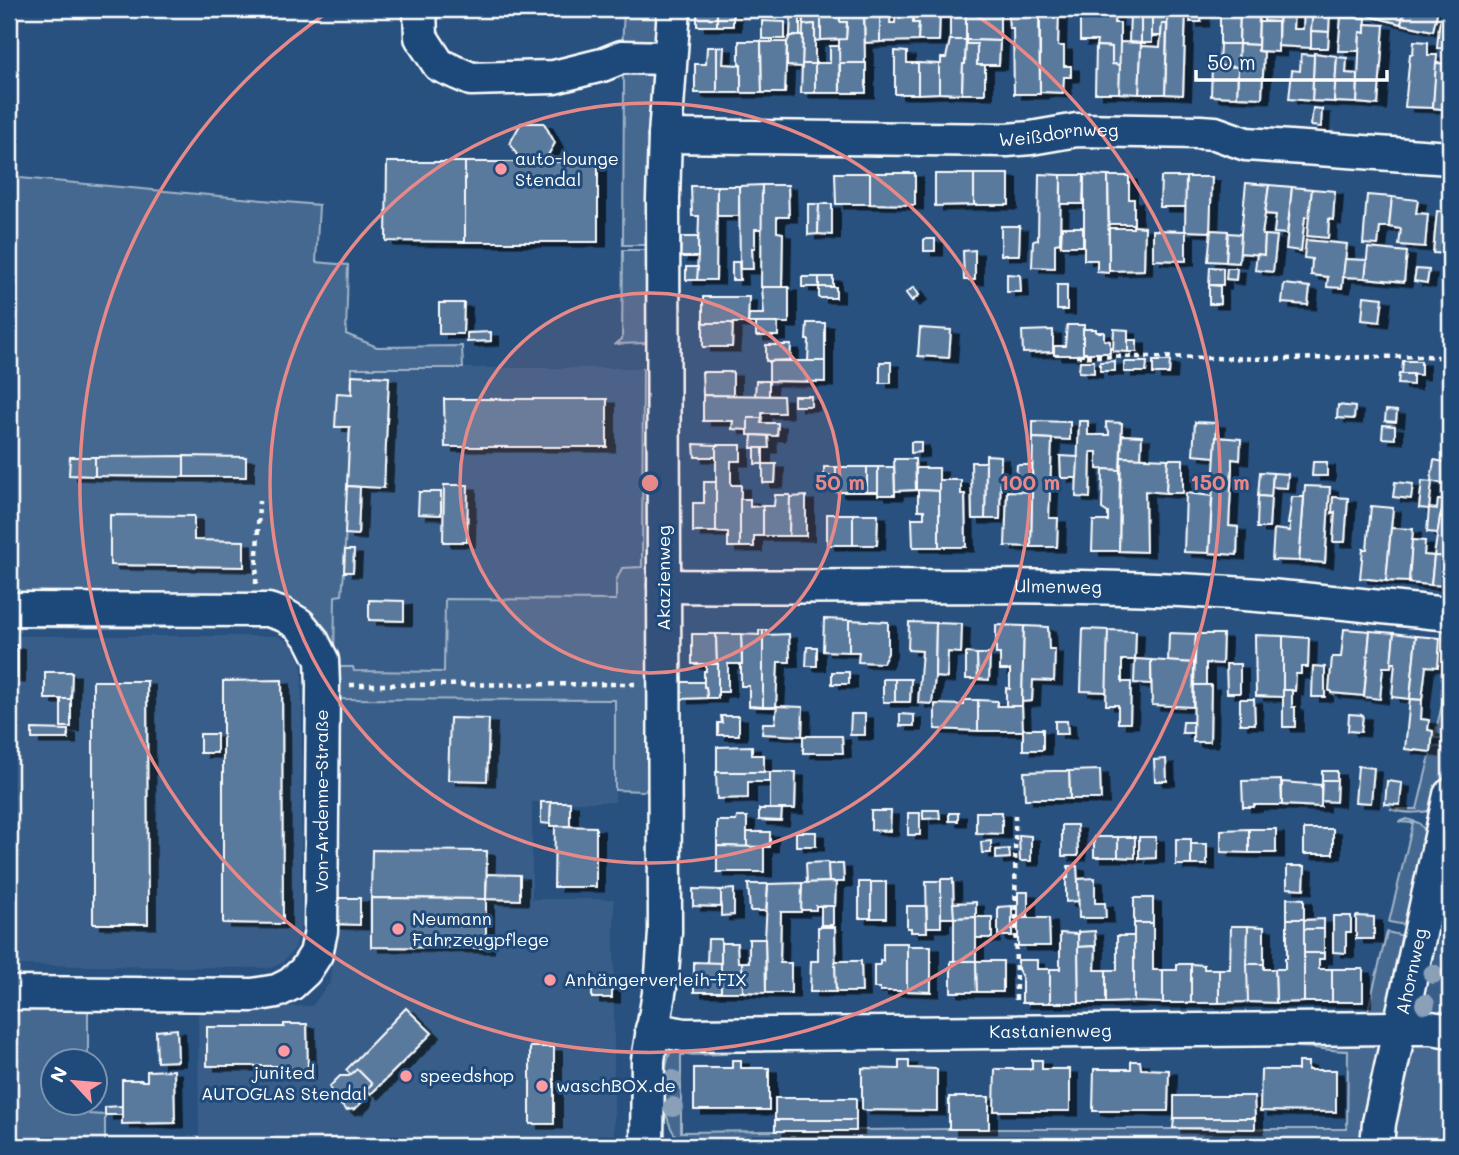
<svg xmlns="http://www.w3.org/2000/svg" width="1459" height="1155" font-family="Mali,sans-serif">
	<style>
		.built { fill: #375d88 }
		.green { fill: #446890; stroke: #a2b4c8; stroke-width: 2 }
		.building { fill: #5a7a9d; stroke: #fff; stroke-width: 2; filter: url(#shadow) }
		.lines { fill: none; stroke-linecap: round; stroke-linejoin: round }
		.minor-casing { stroke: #fff; stroke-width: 37 }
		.path { stroke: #fff; stroke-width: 4.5; stroke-dasharray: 5 5; stroke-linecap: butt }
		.minor { stroke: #1f4a7a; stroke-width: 32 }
		.tree { fill: #8aa0b9 }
		.ring { fill: none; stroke: #e88989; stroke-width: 3.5 }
		.poi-dot { fill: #ff9aa2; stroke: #1f4a7a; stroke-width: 2.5 }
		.labels { text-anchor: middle; stroke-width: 6; stroke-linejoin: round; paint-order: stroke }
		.street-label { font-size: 18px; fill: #fff; stroke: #1f4a7a }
		.poi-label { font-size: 18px; fill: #fff; stroke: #1f4a7a; text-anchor: start }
		.centre { fill: #e88989; stroke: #1f4a7a; stroke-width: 3.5 }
		.ring-label { font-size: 21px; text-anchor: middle; font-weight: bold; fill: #e88989; stroke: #1f4a7a; stroke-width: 6; stroke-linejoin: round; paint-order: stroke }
	</style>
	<defs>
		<filter id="shadow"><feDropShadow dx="8" dy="4.5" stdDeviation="0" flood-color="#0009"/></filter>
	</defs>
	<rect width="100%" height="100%" fill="#28517f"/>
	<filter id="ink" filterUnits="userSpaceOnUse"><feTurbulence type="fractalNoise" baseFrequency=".0143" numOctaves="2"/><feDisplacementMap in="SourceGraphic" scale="14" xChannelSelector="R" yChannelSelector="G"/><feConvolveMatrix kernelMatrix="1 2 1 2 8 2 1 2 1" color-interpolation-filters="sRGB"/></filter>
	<g filter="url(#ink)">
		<g class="built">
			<polygon points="352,368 643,368 642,568 616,581 616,600 446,599 444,672 354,671 334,667 335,595 342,595 344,572"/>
			<polygon points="9,636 278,636 285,640 294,647 299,657 302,671 301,921 299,936 295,948 282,963 271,968 9,965"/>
			<polygon points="332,699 615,700 615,802 532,802 532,899 614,899 614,1144 199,1143 198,1008 312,1006 331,981 333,924"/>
			<polygon points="1450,872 1450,1013 1421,1007"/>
		</g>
		<g class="green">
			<polygon points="624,9 661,9 657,45 622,49"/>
			<polygon points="627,67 657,73 652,245 623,245 624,82 622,75 627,74"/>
			<polygon points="9,177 319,205 316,262 348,265 346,334 377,347 462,346 463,368 352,368 344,572 342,595 335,596 334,667 353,667 354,671 444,672 445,599 616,600 616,581 622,568 642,567 643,368 653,373 653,780 645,791 615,790 615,700 332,699 318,629 9,598"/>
			<polygon points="623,250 652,250 649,343 616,344 622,339"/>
			<polygon points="9,619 168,621 170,628 9,627"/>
			<polygon points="1450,672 1450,734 1443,738 1434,738"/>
			<path d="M1436,746L1445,749L1450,756L1437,808C1423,814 1404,814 1390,809H1417L1432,747Z"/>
			<polygon points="1407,819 1419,823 1427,833 1411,926 1389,922 1413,823 1399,822"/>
			<polygon points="1387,932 1408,937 1391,1011 1366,1018"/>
			<polygon points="9,1007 88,1008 88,1060 52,1060 52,1102 88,1103 89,1114 105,1115 105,1143 9,1143"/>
			<path d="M727,1040L726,1054L681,1055V1132L949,1129H1347L1348,1051C1331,1051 1315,1047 1298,1047V1045L1379,1042L1382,1051L1365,1135L1360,1144L1356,1146H705C696,1145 686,1145 679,1139C660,1124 660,1065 674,1046Z"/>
			<polygon points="1406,1041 1450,1045 1450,1146 1387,1146"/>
		</g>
		<g class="building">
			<rect x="697" y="9" width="20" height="17"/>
			<rect x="717" y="9" width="16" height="17"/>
			<polygon points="803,9 821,9 821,40 815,41 815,24 803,25"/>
			<polygon points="840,9 864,9 865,63 839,63 839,39 846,39 847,22 840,22"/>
			<polygon points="864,9 880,9 880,42 865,43"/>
			<polygon points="880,9 891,9 890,23 895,23 896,9 913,9 913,23 919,23 918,41 880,42"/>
			<polygon points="913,9 940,9 939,41 918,41 919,23 913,23"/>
			<rect x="950" y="9" width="16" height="31"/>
			<polygon points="966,9 1000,9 1000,41 966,40"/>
			<polygon points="1008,9 1039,9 1040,94 1014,94 1013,28 1009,28"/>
			<polygon points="1040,9 1059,9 1058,46 1064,46 1064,66 1071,66 1071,77 1064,77 1063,93 1040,92"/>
			<polygon points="1080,9 1092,9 1093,15 1096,15 1096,13 1115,13 1114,23 1120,23 1120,65 1112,64 1112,47 1096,46 1097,41 1080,41"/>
			<polygon points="1152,9 1168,9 1167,24 1162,24 1161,36 1152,36"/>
			<polygon points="1168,9 1186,9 1183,95 1165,94"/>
			<polygon points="1191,9 1202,9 1201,22 1190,22"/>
			<polygon points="1220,9 1240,9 1239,44 1220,44"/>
			<polygon points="1264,9 1279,9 1278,22 1264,21"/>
			<polygon points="1279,9 1294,9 1293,29 1303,29 1304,9 1313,9 1311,48 1278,46"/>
			<polygon points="1313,9 1330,9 1329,32 1311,31"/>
			<polygon points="1370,9 1405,9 1401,24 1369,16"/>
			<polygon points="1405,9 1438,9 1433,31 1401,24"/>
			<polygon points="1444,9 1450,9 1450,49 1437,48 1439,26"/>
			<polygon points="821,10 839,10 840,22 847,22 846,39 821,40"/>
			<rect x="1141" y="11" width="11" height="32"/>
			<polygon points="1130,13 1141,14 1141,43 1129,42"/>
			<polygon points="791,14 800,14 800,36 790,36"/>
			<polygon points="1240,14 1259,14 1258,45 1239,44"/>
			<polygon points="1341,17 1366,18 1365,33 1360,32 1359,51 1338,51"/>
			<polygon points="762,21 785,22 785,39 762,39"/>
			<polygon points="1259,22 1278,22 1278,52 1258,51"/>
			<polygon points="815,24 815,64 802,64 803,25"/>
			<polygon points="1162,24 1167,24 1165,94 1139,94 1141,46 1160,47"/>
			<polygon points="1365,24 1384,25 1378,105 1357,103 1360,32 1365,33"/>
			<polygon points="1311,31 1329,32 1328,48 1311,48"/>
			<polygon points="790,36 803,36 802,67 787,66 787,42"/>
			<polygon points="950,40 966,40 965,64 963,64 962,94 939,93 939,64 941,64 941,58 946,58"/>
			<polygon points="966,40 1000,41 999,65 977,65 977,44 966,44"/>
			<polygon points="739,41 761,41 762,93 741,93 741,65 739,64"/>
			<polygon points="1414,41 1428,42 1428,55 1437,55 1433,108 1405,107 1410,54 1413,54"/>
			<polygon points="761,42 787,42 785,93 762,93"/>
			<polygon points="1120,42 1141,43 1139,94 1119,93"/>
			<polygon points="966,44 977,44 977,65 985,65 985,94 962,94 963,64 965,64"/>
			<polygon points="1220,44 1239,44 1238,67 1219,66"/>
			<polygon points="1239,44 1258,45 1258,51 1264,52 1262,98 1237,97"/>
			<polygon points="830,46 839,46 840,93 815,93 815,63 830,63"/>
			<polygon points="1096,46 1112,47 1112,64 1120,65 1119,93 1095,93"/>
			<polygon points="707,47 717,47 717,93 695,93 695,64 706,64"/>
			<polygon points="717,47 724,47 723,64 741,65 741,93 717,93"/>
			<polygon points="895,51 907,52 907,63 918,63 918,94 895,94"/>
			<polygon points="1314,53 1337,56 1334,102 1312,101"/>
			<polygon points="1301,54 1314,55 1312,101 1289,99 1292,70 1300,71"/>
			<polygon points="1337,57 1347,58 1346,73 1358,74 1357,103 1334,102"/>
			<rect x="840" y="63" width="26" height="30"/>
			<polygon points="918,63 939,64 939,93 918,94"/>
			<polygon points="1436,63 1450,64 1450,110 1433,108"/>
			<polygon points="802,64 815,64 815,93 801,93"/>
			<polygon points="1212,66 1238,67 1237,97 1211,96"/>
			<polygon points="1313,108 1322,109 1321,127 1311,126"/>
			<polygon points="521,123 544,123 555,143 544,162 521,162 510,143"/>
			<polygon points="387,162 465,162 465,242 386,241"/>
			<rect x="465" y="162" width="133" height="80"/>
			<polygon points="835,173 870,173 870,204 836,204"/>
			<polygon points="870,173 915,173 915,205 870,204"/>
			<polygon points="935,174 974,174 974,205 935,206"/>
			<rect x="974" y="174" width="35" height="31"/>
			<polygon points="1039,174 1061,175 1060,243 1055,244 1055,268 1032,267 1033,241 1038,240"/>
			<polygon points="1061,175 1084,175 1083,204 1061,204"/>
			<polygon points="1084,175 1108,176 1109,273 1097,272 1097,260 1084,260"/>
			<polygon points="1108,176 1129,176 1129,199 1134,199 1134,224 1109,224"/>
			<polygon points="1161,177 1186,177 1186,207 1160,207"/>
			<polygon points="1186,177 1212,177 1210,232 1185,231"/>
			<polygon points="1246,183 1269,185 1262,235 1265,235 1264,255 1239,253"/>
			<polygon points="762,185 762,229 755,229 755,248 752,248 753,269 740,269 739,186"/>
			<polygon points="762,185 788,185 789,217 777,217 777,232 783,233 782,287 761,287"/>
			<polygon points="1269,185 1292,187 1287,234 1274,233 1276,215 1265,214"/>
			<polygon points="691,186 717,186 716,280 697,280 699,216 692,216"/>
			<rect x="717" y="186" width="22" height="30"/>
			<polygon points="1292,187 1312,189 1310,217 1305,217 1301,251 1286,249"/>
			<polygon points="1312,189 1335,191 1333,220 1329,219 1328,238 1307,236"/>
			<polygon points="1367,195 1392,197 1389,227 1380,227 1378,245 1363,244"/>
			<polygon points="1392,197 1418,200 1416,213 1428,214 1425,247 1399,245 1401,229 1389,227"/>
			<polygon points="1450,203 1449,254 1433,253 1437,211 1448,212"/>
			<polygon points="808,204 819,204 818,234 808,235"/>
			<polygon points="819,204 832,204 832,235 818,234"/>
			<polygon points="1001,226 1020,226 1019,255 1001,255"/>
			<polygon points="1133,226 1145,227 1144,270 1109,271 1109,228 1133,228"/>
			<polygon points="1062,227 1083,227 1083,246 1061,246"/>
			<polygon points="1153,230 1186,231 1186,261 1153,260"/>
			<polygon points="1211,230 1228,231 1226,262 1208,261"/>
			<polygon points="1228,233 1241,234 1239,263 1226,262"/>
			<polygon points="1265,235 1277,236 1273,272 1255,270 1257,254 1264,255"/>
			<polygon points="681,237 698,237 698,257 680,257"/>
			<rect x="924" y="239" width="11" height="12"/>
			<polygon points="1306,240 1347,244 1342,288 1327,287 1328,277 1311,275 1312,259 1304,258"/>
			<polygon points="1368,248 1407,252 1404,282 1365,278"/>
			<polygon points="975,250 975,280 964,280 963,251"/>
			<polygon points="1345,259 1367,260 1365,278 1343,277"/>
			<polygon points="732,262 739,262 740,280 732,280"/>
			<polygon points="686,267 698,267 697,280 686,280"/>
			<polygon points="1210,267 1223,268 1223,285 1209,285"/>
			<polygon points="1227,268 1237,268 1236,280 1226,279"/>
			<polygon points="1416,269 1429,270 1427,283 1414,281"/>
			<polygon points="1007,274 1020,275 1021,292 1007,292"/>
			<rect x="802" y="277" width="17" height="10"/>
			<rect x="819" y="277" width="14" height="10"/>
			<polygon points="1284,284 1310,287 1308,305 1282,303"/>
			<rect x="1057" y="285" width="10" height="25"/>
			<polygon points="1209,285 1220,286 1220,304 1209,304"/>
			<polygon points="762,287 789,287 789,323 748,323 749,314 764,314"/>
			<rect x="819" y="287" width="17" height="11"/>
			<polygon points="914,287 919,295 912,301 906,293"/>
			<polygon points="1364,296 1383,298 1380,322 1362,320"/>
			<polygon points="703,297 749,297 748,323 703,323"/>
			<polygon points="439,303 464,303 463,334 439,334"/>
			<polygon points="703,323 733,323 732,347 703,347"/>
			<rect x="756" y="323" width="22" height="13"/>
			<polygon points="807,323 825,323 825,361 808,361 809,340 806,340"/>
			<polygon points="1067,325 1084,325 1083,355 1054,355 1054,346 1065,346"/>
			<polygon points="920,328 951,330 949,358 918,356"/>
			<polygon points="1083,329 1096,329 1096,332 1104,332 1104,340 1110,341 1110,353 1083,353"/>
			<polygon points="1114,329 1128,330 1128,352 1113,351"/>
			<polygon points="1053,330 1053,352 1023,353 1022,331"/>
			<polygon points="491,332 491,341 467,342 467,333"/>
			<rect x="1128" y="340" width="9" height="12"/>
			<polygon points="766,345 791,345 790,360 766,361"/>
			<polygon points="769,361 825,361 825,382 769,381"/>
			<polygon points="1080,361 1094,361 1094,373 1079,372"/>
			<polygon points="1115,361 1115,371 1100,371 1100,362"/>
			<polygon points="1153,361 1170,361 1169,374 1153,374"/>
			<polygon points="1403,361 1421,361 1421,375 1402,374"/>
			<rect x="880" y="362" width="11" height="21"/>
			<polygon points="1124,362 1147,362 1146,372 1124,372"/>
			<polygon points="702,372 733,372 733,396 703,395"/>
			<polygon points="1399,374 1413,374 1413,385 1398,384"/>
			<polygon points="352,375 389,377 384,488 347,486 350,427 335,427 337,393 352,394"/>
			<polygon points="756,381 769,381 769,396 755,396"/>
			<polygon points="703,395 783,396 784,413 762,413 762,418 748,418 748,430 732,429 733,421 703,421"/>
			<rect x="794" y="396" width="17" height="10"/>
			<polygon points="444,399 607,399 607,447 445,447"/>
			<polygon points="1338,405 1355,407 1354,419 1337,418"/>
			<polygon points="1386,410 1397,411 1396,422 1385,421"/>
			<polygon points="748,418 762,418 761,423 778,423 777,436 748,435"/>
			<polygon points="1033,421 1070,422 1070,440 1033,438"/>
			<polygon points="1079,421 1088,421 1088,435 1109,435 1109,431 1106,427 1106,422 1122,423 1120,470 1097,469 1097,452 1091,452 1090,498 1076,497"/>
			<polygon points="1195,422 1217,423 1215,457 1193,455"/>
			<polygon points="1383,425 1395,426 1395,439 1382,438"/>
			<polygon points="752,435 768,436 769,448 751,448"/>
			<polygon points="1122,435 1142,436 1141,458 1121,457"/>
			<polygon points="1216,437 1241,439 1240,460 1232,459 1232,469 1229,526 1238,527 1237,555 1209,553"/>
			<polygon points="1033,438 1052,439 1049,518 1058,518 1057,547 1031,547"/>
			<polygon points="911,442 921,442 921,452 911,453"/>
			<polygon points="694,444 716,445 716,457 695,457"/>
			<polygon points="716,445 741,445 741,461 731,461 731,485 741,485 740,547 728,547 728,533 716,532"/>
			<rect x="755" y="448" width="8" height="16"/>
			<polygon points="986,455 1001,456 1000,519 985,519"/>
			<polygon points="184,456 246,457 246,477 184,477"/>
			<polygon points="184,456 184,477 95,476 95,457"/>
			<polygon points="1060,456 1078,457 1077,478 1061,478"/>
			<polygon points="70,457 95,457 95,476 69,475"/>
			<polygon points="1121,457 1168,459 1166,493 1145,491 1146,552 1119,551"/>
			<polygon points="894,459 915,459 916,490 895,491"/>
			<polygon points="1168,459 1183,459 1183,493 1166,493"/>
			<polygon points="1434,460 1450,463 1448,485 1431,481"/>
			<polygon points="971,462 986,462 985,519 972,519"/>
			<polygon points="1313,462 1327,462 1327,476 1312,476"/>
			<polygon points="763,464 776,464 775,483 763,483"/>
			<polygon points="1017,465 1032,465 1032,480 1016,480"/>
			<rect x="824" y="467" width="12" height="9"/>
			<rect x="836" y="467" width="31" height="25"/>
			<rect x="867" y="467" width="11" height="25"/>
			<polygon points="878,467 894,467 895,495 878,495"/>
			<polygon points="916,468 939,468 939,491 916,490"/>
			<polygon points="1103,469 1120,470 1119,551 1092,551 1093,521 1108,521 1108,513 1102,509"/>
			<polygon points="1260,472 1273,473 1271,497 1258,496"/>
			<polygon points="1273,473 1288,474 1287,488 1272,487"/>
			<polygon points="939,480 961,480 961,494 965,494 966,547 939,547"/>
			<polygon points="1422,481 1432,482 1429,509 1419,508"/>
			<polygon points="704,482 716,482 716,532 693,532 693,503 704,503"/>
			<polygon points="1395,482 1413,484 1411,499 1393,497"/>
			<polygon points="444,485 468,485 467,542 443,542"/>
			<polygon points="347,486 360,487 358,535 345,534"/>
			<polygon points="1305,486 1330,487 1325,563 1299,561"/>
			<polygon points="918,490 939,491 939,547 913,547 912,518 924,518 924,510 918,510"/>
			<polygon points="1007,491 1032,492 1031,547 1005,546"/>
			<polygon points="419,492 441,492 441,515 418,514"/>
			<polygon points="1186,493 1212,496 1209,553 1184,552"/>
			<polygon points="775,495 790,495 789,536 763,536 763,506 774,506"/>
			<polygon points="806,496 806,536 789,536 790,497"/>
			<polygon points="1258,496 1271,497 1269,528 1257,528"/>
			<polygon points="1292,497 1304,497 1299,561 1272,560 1274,529 1290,531 1290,524 1288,524"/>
			<polygon points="1333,497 1348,498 1345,542 1333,542 1335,512 1332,513"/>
			<polygon points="740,499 750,499 750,507 763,506 763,536 754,536 754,547 740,547"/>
			<polygon points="1438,500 1445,500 1440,517 1438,533 1427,532 1429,508 1437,509"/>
			<polygon points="1445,500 1450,501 1450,519 1440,517"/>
			<polygon points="1371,506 1393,508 1386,581 1360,578 1363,549 1367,549"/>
			<rect x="827" y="514" width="26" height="31"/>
			<polygon points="853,514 878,514 877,545 853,545"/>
			<polygon points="110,515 194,516 194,540 244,541 244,567 110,565"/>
			<polygon points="1440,517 1450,519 1450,551 1447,551 1446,557 1434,556"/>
			<polygon points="1391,528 1413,529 1409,582 1386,581"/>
			<polygon points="1412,540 1425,541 1424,555 1434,556 1431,585 1409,583"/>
			<polygon points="345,550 354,550 353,572 344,572"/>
			<polygon points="1434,556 1450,557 1450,586 1431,585"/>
			<polygon points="369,600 404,601 404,621 369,620"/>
			<polygon points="824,619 849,620 849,652 823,651"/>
			<polygon points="849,620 888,622 888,653 883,663 858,662 859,652 849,652"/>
			<polygon points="909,622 936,623 935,677 932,704 918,703 922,651 908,650"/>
			<polygon points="936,623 962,624 961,653 948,652 947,678 935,677"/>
			<polygon points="996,625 1024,626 1022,706 1006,706 1006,688 1010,689 1010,670 1000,670 1000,654 996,654"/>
			<polygon points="1024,626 1048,627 1049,649 1055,649 1054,681 1033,680 1032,701 1022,702"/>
			<polygon points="1083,629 1108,630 1107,692 1081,691"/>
			<polygon points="1344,629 1370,631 1364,696 1331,693 1331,691 1329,691 1332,657 1341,657"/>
			<polygon points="759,630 763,630 763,707 749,706 749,686 741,686 741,668 740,668 740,664 742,664 741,634 759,635"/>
			<polygon points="763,630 767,630 767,635 789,634 790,662 778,662 776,707 763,707"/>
			<polygon points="1108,630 1136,631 1135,660 1122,660 1122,682 1131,682 1130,723 1118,723 1118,705 1106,705"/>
			<polygon points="1370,631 1394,633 1391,667 1383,667 1380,699 1364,697"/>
			<polygon points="1169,633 1196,634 1194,663 1168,662"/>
			<polygon points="1394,633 1416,636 1410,699 1392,697 1395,663 1391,663"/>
			<polygon points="692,634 716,634 717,664 692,664"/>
			<polygon points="716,634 741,634 742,664 728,664 728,692 718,692"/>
			<polygon points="1196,634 1223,634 1222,664 1206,663 1206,685 1194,685"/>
			<polygon points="1255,635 1283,636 1283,697 1256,696"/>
			<polygon points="1283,636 1309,638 1308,667 1301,667 1301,674 1296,674 1295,691 1283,690"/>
			<polygon points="1416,636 1440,638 1438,667 1426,666 1422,700 1410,699"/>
			<rect x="9" y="645" width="8" height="33"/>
			<polygon points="807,647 817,647 817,666 806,666"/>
			<polygon points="966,653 977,654 978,679 966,679"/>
			<polygon points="977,654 990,654 989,680 978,679"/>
			<polygon points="1135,659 1151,660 1151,684 1134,683"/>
			<polygon points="1151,660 1194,663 1193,707 1152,705"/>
			<polygon points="706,664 718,664 718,698 707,698 706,687 704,687 704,671 706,671"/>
			<polygon points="1226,664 1240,664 1240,693 1227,693"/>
			<polygon points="1313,666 1325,667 1325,697 1312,697"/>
			<polygon points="45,672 72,672 71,699 45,699"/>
			<rect x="832" y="672" width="17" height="12"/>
			<rect x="883" y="679" width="12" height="23"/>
			<polygon points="895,679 911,679 910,702 895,702"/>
			<polygon points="282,680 283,924 223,923 223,681"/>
			<polygon points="93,681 147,681 148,924 93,924"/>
			<polygon points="681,682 704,682 704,687 706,687 707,698 681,699"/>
			<polygon points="1194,685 1211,685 1210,742 1193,742"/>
			<polygon points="1283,690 1292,690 1292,707 1295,707 1295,727 1283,727"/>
			<rect x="61" y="699" width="10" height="28"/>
			<polygon points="1240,699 1254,699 1255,724 1240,724"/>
			<polygon points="1410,699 1422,700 1421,719 1429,720 1428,730 1433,731 1431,752 1405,749"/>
			<polygon points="964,700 978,700 978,731 935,729 935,704 964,705"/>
			<polygon points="978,700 997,701 997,706 1022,706 1023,731 978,731"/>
			<polygon points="777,706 803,707 802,736 762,734 763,723 775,723"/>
			<polygon points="851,714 865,714 865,735 850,735"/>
			<polygon points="900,714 914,715 914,726 900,726"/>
			<polygon points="1349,714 1363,715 1361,732 1348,731"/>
			<polygon points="721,716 739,716 739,735 718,735 718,723 722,723"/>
			<polygon points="450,718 489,719 487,781 448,780"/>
			<polygon points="1055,721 1067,721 1068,734 1055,734"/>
			<polygon points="1183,722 1193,722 1193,733 1182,733"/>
			<polygon points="32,729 68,730 68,739 32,739"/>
			<rect x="1023" y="729" width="20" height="21"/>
			<rect x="200" y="734" width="17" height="19"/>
			<polygon points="803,736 842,736 843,753 803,753"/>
			<polygon points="752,746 752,755 764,755 764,773 717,772 717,747"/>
			<polygon points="1166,759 1167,781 1155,781 1154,760"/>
			<polygon points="1358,766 1374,768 1371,803 1355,802"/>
			<polygon points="1100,770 1101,799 1070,799 1069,771"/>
			<polygon points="1053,771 1069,771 1070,799 1025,799 1024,772"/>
			<rect x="1322" y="771" width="15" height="9"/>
			<polygon points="716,772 770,772 770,782 748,782 748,798 717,799"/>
			<polygon points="770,772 796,772 795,809 770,809"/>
			<polygon points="1281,780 1282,805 1254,805 1254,807 1243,807 1242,781"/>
			<polygon points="1322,780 1337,780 1336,802 1321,801"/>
			<polygon points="1387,781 1402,783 1400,805 1385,804"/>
			<polygon points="1282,782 1321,785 1321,807 1282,805"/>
			<polygon points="541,802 551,802 550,824 541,823"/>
			<polygon points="551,802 570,802 570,826 550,826"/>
			<polygon points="759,809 782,809 781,821 759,820"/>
			<polygon points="923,810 939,810 940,818 923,819"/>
			<polygon points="871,811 891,811 890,831 871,830"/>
			<polygon points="976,812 1002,812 1002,834 976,833"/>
			<rect x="908" y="813" width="12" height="22"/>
			<rect x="949" y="813" width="9" height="8"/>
			<polygon points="737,817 747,817 747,847 717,846 717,821 736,821"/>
			<polygon points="1062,825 1077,825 1078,856 1062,856"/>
			<polygon points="555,826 596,827 596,887 554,887"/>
			<polygon points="1249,829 1249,853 1221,852 1221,830"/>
			<rect x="1249" y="829" width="27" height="24"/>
			<rect x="1304" y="829" width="29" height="25"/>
			<rect x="747" y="832" width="23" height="15"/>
			<rect x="796" y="832" width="20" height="14"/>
			<polygon points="1019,835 1031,836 1031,861 1020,861"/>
			<rect x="1094" y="837" width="24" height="20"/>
			<polygon points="1118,837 1135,837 1135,858 1118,857"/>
			<polygon points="1139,837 1156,837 1156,858 1139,859"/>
			<rect x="1176" y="839" width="15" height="26"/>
			<polygon points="991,841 991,853 982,853 981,842"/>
			<rect x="1191" y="844" width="16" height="21"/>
			<polygon points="717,846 764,847 764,872 717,872"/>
			<polygon points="1009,849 1010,858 996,859 996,850"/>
			<polygon points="372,850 487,851 486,899 371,898"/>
			<polygon points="828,862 829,882 807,883 806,863"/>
			<polygon points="828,864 843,864 844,882 829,882"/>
			<polygon points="1068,866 1077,866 1079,901 1066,902 1066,878 1068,878"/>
			<polygon points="1287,866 1305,866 1304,889 1287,888"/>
			<polygon points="487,874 520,875 520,900 486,899"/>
			<polygon points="1095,878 1095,903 1105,903 1106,918 1079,918 1078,879"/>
			<polygon points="941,879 953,879 954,918 941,918"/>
			<polygon points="926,881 941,881 941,927 927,927"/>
			<polygon points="836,882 835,906 816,906 816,910 800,910 802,883"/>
			<rect x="859" y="882" width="12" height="36"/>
			<rect x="871" y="882" width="15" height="36"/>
			<polygon points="802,883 801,912 781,912 780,963 791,963 791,993 766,993 765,939 768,884"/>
			<polygon points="748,884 768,884 766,911 750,911"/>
			<polygon points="693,889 721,890 721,907 693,906"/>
			<polygon points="734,889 734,915 721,916 721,890"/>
			<rect x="1018" y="892" width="10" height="26"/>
			<polygon points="334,898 360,898 360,925 333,924"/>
			<polygon points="371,898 486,899 486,948 371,947"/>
			<rect x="1134" y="898" width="19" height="25"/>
			<polygon points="1287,898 1304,899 1304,919 1287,919"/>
			<polygon points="976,902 976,917 954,918 953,903"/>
			<rect x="821" y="906" width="12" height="19"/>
			<polygon points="907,906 926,906 927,932 911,932 911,928 907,928"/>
			<polygon points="1012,906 1012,936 998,936 998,907"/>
			<polygon points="1333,916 1351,916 1351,932 1346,932 1346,953 1333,952"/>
			<polygon points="1356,916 1374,917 1374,939 1356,939"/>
			<rect x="976" y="917" width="16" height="21"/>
			<polygon points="976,917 976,961 954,961 954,918"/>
			<polygon points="1018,918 1049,918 1050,946 1018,946"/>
			<polygon points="1287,919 1304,919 1304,1002 1276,1003 1275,969 1285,969 1285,958 1287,958"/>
			<polygon points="1324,919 1324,929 1304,929 1304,920"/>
			<polygon points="1134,923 1153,923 1153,970 1163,970 1163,1003 1134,1002"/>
			<polygon points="1231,926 1248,926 1248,1002 1219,1003 1219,969 1230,969"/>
			<polygon points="1248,926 1264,927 1264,964 1247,964"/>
			<polygon points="818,927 835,927 836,992 810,992 811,961 818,961"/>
			<rect x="1304" y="929" width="20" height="24"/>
			<polygon points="1095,931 1096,946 1078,947 1078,932"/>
			<polygon points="1060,933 1078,934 1079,1003 1050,1003 1050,969 1060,969"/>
			<polygon points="1117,936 1134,936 1134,1002 1106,1003 1106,970 1117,970"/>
			<polygon points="708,939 721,939 721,963 707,963"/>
			<polygon points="749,939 765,939 766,993 743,992 742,962 749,962"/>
			<polygon points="721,943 737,943 738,962 742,962 743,992 721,992"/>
			<polygon points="883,943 907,943 907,991 880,991 880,988 874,988 874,965 880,965 880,960 883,961"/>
			<polygon points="907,946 931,946 931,992 907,991"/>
			<polygon points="1096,946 1095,970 1106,970 1106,1003 1079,1003 1078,947"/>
			<polygon points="1304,953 1324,953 1324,959 1319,959 1319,969 1332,969 1332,1002 1304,1002"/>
			<polygon points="1018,960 1037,960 1037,969 1050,969 1050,1003 1022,1003 1022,977 1018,969"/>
			<polygon points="835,961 861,961 862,992 836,992"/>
			<polygon points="951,961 976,961 977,992 951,992"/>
			<polygon points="976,961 1003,961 1003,992 977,992"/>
			<polygon points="694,962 721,963 721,992 694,992"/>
			<polygon points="1177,964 1191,964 1191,1003 1163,1003 1163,970 1177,970"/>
			<polygon points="1191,964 1204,965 1204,969 1219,969 1219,1003 1191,1003"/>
			<polygon points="1247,964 1264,964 1264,969 1275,969 1276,1003 1248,1002"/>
			<rect x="1332" y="969" width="31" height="33"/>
			<rect x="592" y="987" width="20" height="11"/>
			<polygon points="406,1008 432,1033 371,1094 346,1070"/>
			<polygon points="284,1024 307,1024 308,1075 285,1075 284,1066 207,1066 207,1027 284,1027"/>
			<polygon points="177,1029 178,1061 157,1062 156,1031"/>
			<rect x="530" y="1047" width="24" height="77"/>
			<polygon points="732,1060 741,1060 741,1068 769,1068 769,1110 694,1110 694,1068 732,1068"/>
			<polygon points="899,1060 909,1060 909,1068 937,1069 937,1111 862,1110 862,1068 899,1069"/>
			<polygon points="1032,1060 1042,1060 1042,1069 1070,1069 1070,1111 994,1111 995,1069 1032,1069"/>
			<polygon points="1131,1061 1140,1061 1141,1069 1169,1070 1168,1111 1093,1111 1094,1069 1131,1069"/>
			<polygon points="1298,1062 1308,1062 1308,1070 1336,1070 1336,1112 1260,1111 1261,1070 1298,1070"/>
			<polygon points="357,1069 372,1084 364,1091 364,1100 355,1109 346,1110 331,1095 330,1086 340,1076 349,1076"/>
			<polygon points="174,1070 175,1123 122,1124 122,1080 142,1080 142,1081 147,1081 147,1071"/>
			<polygon points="1174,1096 1254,1096 1255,1118 1174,1118"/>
			<rect x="949" y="1097" width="40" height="32"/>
			<rect x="775" y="1098" width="81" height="22"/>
			<polygon points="122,1106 122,1115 105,1115 105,1107"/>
			<polygon points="1174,1118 1255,1118 1255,1129 1173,1128"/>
			<rect x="775" y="1120" width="81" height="11"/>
		</g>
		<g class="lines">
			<defs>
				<g id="minor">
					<polyline points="420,9 421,37 439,65 471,79 554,77 602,65 622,57 670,58"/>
					<path id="s1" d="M665,136L1007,140L1031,138L1077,130L1200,132L1215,133L1246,144L1450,158"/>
					<path id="s2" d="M664,586C836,588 1008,583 1180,590C1270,594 1360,605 1450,614"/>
					<polyline points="9,609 268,610 284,615 299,624 312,640 322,660 323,685 321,931 316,954 305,971 291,984 277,991 253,995 9,993"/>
					<path id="s3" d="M652,1029L684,1035L1399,1028H1431L1450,1031"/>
					<polyline points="647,1146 648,1060 662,975 665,932 663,199 665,136 674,9"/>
					<path id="s4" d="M1377,1146L1379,1123L1450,795"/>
				</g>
			</defs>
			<use href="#minor" class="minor-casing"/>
			<g class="path">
				<polyline points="1076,356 1280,359 1425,356 1449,358"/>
				<polyline points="256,584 259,501"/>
				<polyline points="350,685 639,684"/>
				<polyline points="1015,815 1016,1004"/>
			</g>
			<use href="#minor" class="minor"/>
		</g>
		<g class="tree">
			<circle cx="1433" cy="974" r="10"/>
			<circle cx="1425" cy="1004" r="10"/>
			<circle cx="672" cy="1080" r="10"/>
			<circle cx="673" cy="1107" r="10"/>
		</g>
	</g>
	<circle cx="650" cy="483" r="190" fill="#e88989" fill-opacity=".12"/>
	<g class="ring">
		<circle cx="650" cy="483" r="190"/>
		<circle cx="650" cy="483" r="380"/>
		<path d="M969 10A570 570 0 1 1 331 10"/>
	</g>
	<g class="poi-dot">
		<circle cx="501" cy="169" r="7"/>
		<circle cx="398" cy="929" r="7"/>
		<circle cx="550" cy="980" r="7"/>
		<circle cx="284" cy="1051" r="7"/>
		<circle cx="406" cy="1076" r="7"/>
		<circle cx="542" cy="1086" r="7"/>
	</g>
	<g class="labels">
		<g class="street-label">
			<text dy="6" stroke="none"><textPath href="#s1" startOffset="394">Weißdornweg</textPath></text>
			<text transform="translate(664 578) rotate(-90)" y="6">Akazienweg</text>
			<text dy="6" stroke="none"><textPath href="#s2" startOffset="394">Ulmenweg</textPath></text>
			<text transform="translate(322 801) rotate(-90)" y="6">Von-Ardenne-Straße</text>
			<text dy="6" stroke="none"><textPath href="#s4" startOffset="178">Ahornweg</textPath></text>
			<text dy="6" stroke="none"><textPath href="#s3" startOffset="399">Kastanienweg</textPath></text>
		</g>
		<g class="poi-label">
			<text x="515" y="165">auto-lounge<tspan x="515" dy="21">Stendal</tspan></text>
			<text x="412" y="925">Neumann<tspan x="412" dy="21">Fahrzeugpflege</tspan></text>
			<text x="564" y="986">Anhängerverleih-FIX</text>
			<text x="284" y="1079" text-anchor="middle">junited<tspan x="284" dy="21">AUTOGLAS Stendal</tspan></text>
			<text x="420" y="1082">speedshop</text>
			<text x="556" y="1092">waschBOX.de</text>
		</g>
	</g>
	<circle cx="650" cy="483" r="10" class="centre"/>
	<g class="ring-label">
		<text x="840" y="490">50 m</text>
		<text x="1030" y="490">100 m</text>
		<text x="1220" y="490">150 m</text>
	</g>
	<rect width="1459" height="1155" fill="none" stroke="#1f4a7a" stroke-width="35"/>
	<rect x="18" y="18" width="1424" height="1120" fill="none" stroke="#fff" stroke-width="2.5" filter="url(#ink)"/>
	<g transform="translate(74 1082) rotate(296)"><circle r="33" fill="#1f4a7a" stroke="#7992af" stroke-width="2"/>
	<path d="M0-5L12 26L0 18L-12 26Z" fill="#ff9aa2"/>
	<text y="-10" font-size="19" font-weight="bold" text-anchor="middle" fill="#ffffff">N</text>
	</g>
	<path d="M1196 70v10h191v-10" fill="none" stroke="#ffffff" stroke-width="3.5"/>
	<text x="1207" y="70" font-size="21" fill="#ffffff" stroke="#1f4a7a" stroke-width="5" paint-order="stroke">50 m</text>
</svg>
